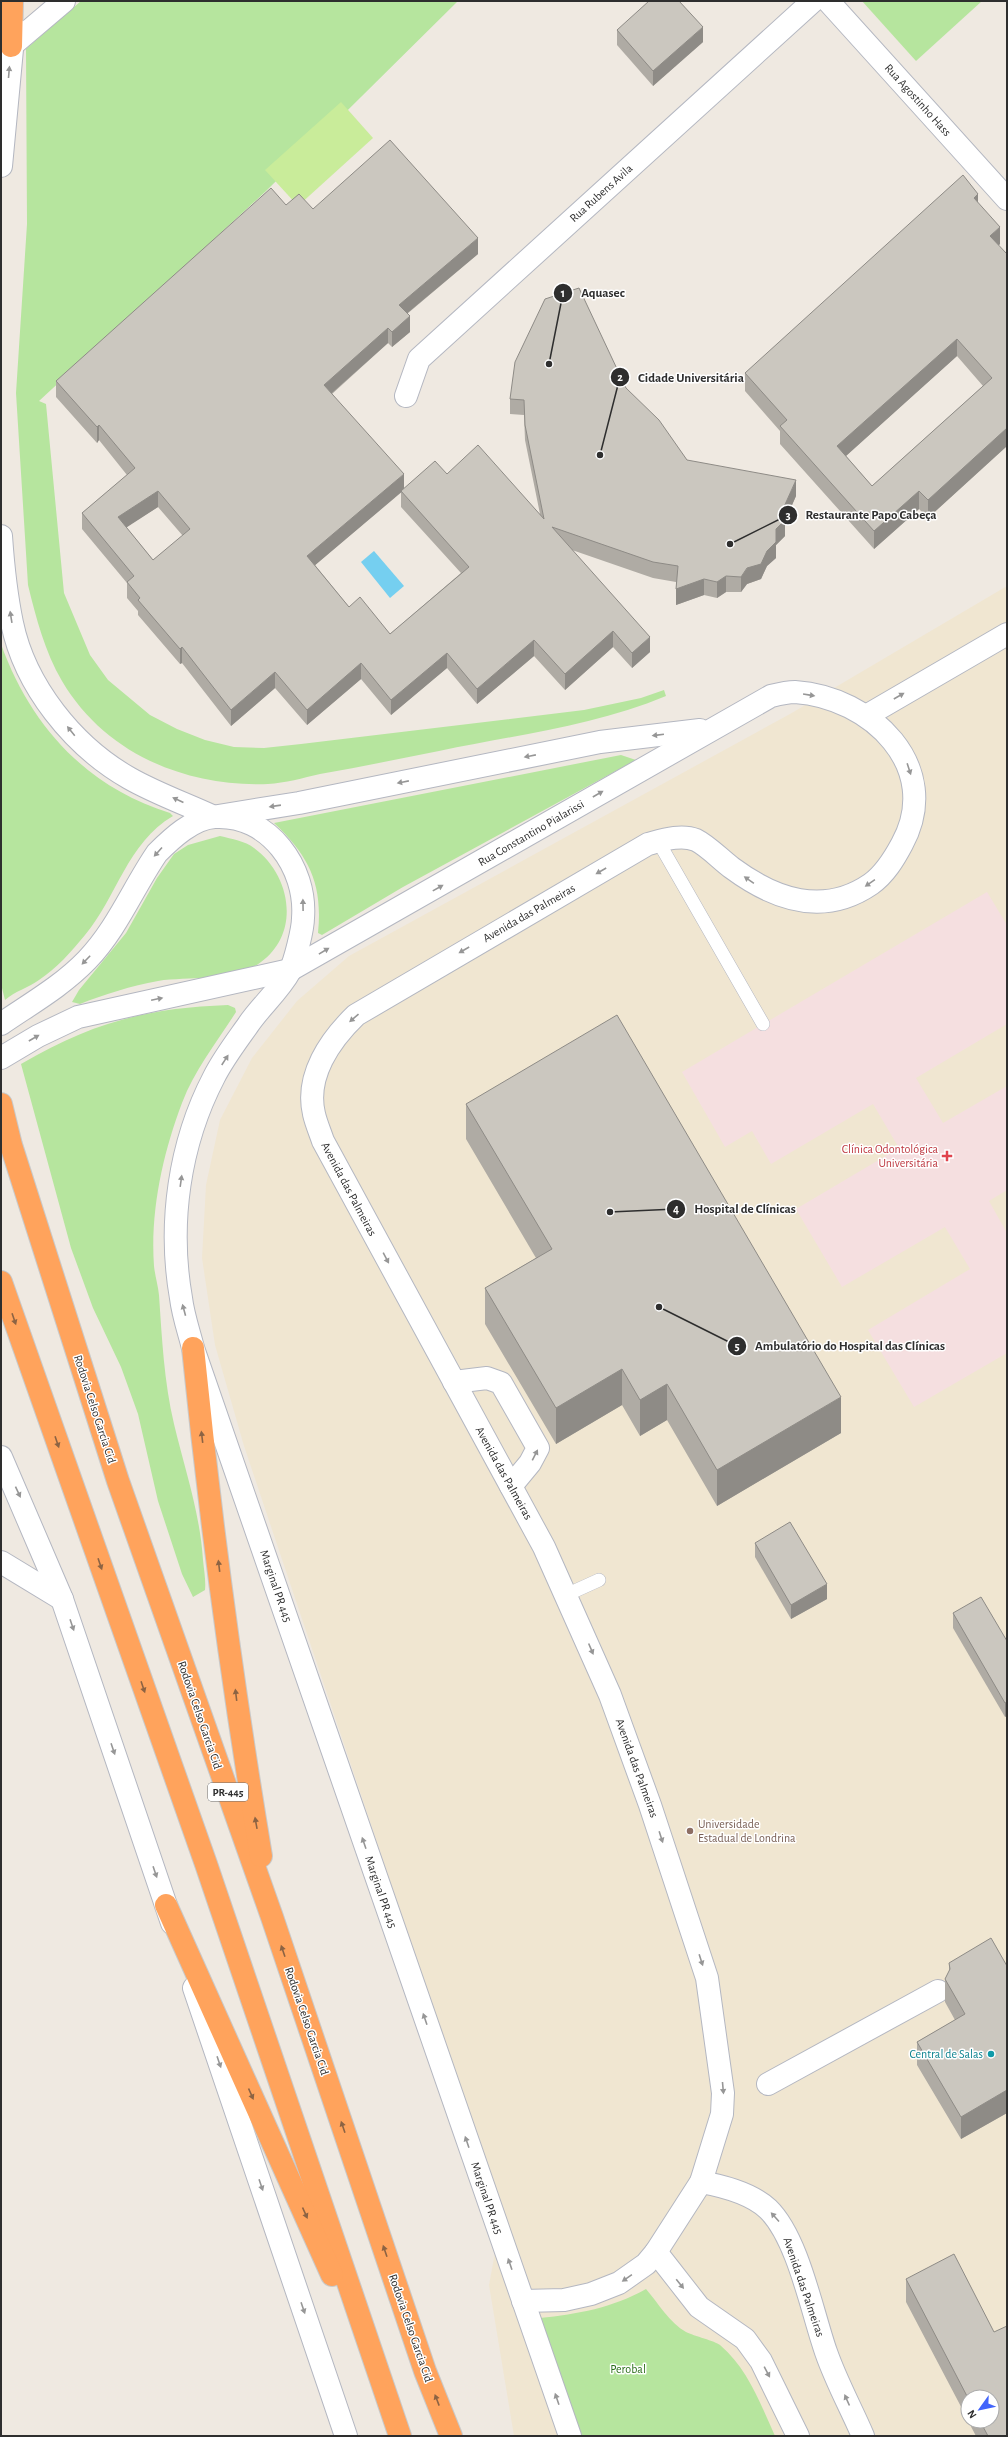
<svg xmlns="http://www.w3.org/2000/svg" width="1008" height="2437" font-family="'Alegreya Sans',sans-serif">
	<style>
		.education { fill: #f0e6d1; fill-rule: evenodd }
		.medical { fill: #f5dfe0 }
		.green { fill: #b6e59e }
		.pitch { fill: #c9ec9a }
		.water { fill: #75cff0 }
		.lines { fill: none; stroke-linecap: round; stroke-linejoin: round }
		.lane-casing { stroke: #b4b7c1; stroke-width: 14 }
		.street-casing { stroke: #b4b7c1; stroke-width: 24 }
		.secondary-casing { stroke: #b4b7c1; stroke-width: 24 }
		.highway-casing { stroke: #c9c9c9; stroke-width: 24 }
		.lane { stroke: #fff; stroke-width: 13 }
		.street { stroke: #fff; stroke-width: 22 }
		.secondary { stroke: #fff; stroke-width: 22 }
		.highway { stroke: #ffa35c; stroke-width: 22 }
		.wall { fill: #afaba4; fill-rule: evenodd }
		.shaded-wall { fill: #8e8b86 }
		.building { fill: #cbc7bf; stroke: #8e8b86; fill-rule: evenodd }
		.oneway { fill: #969696 }
		.oneway2 { fill: #8c6343 }
		.health-dot { fill: #e0444e; stroke: #fff; stroke-width: 1.5 }
		.education-dot { fill: #8d6e63; stroke: #fff; stroke-width: 1.5 }
		.culture-dot { fill: #0f9aa8; stroke: #fff; stroke-width: 1.5 }
		.labels { text-anchor: middle; stroke-width: 3; stroke-linejoin: round; paint-order: stroke }
		.shield { fill: #fff; stroke: #6d6d6d; stroke-width: 1 }
		.shield-label { font-size: 11px; font-weight: bold; fill: #2e2e2e }
		.street-label { font-size: 12px; fill: #2e2e2e; stroke: #fff }
		.health-label { font-size: 12px; fill: #be3a42; stroke: #fff; text-anchor: end }
		.education-label { font-size: 12px; fill: #785e54; stroke: #fff; text-anchor: start }
		.culture-label { font-size: 12px; fill: #0d838f; stroke: #fff; text-anchor: end }
		.park-label { font-size: 12px; fill: #2c6e1b; stroke: #fff }
		.leader { fill: none; stroke: #2e2e2e; stroke-width: 1.5 }
		.callout-dot { fill: #2e2e2e; stroke: #fff; stroke-width: 1.5 }
		.mark-label { font-size: 12px; text-anchor: middle; font-weight: bold; fill: #fff }
		.callout-label { font-size: 13px; text-anchor: middle; font-weight: bold; fill: #2e2e2e; stroke: #fff; stroke-width: 3; stroke-linejoin: round; paint-order: stroke }
	</style>
	<rect width="100%" height="100%" fill="#efe9e1"/>
	<path class="education" d="M1007,586V2436H514L489,2285L502,2215L244,1446L215,1345L202,1258L206,1185L220,1120L252,1058L297,1001L349,956L790,714ZM968,2397H992V2421H968Z"/>
	<polygon class="medical" points="987,892 1007,925 1007,1024 916,1078 943,1123 1007,1086 1007,1190 989,1201 1007,1233 1007,1353 914,1407 868,1330 970,1269 945,1227 842,1287 796,1209 899,1148 873,1104 771,1164 752,1131 725,1147 682,1072"/>
	<g class="green">
		<path d="M81,1H458L265,192L39,401L46,404L64,593L90,655L108,680L150,715L177,729L205,740L234,747L264,748L301,744L584,710L641,698L664,690L666,696C594,726 515,735 439,751C399,759 360,767 320,774C303,778 285,783 268,784C186,787 105,754 62,681C45,652 36,618 28,585L16,393L27,224L26,49Z"/>
		<polygon points="862,1 982,1 916,61"/>
		<path d="M1,644C30,725 86,787 170,813L173,816C127,843 117,897 85,935C71,952 57,968 39,980C28,988 15,991 5,1000L1,984Z"/>
		<path d="M621,755L636,760L403,887L322,935L318,933C323,884 309,856 274,823Z"/>
		<path d="M220,836C232,839 245,841 254,848C291,875 301,933 261,962C233,983 191,976 158,981C131,986 105,994 80,1004L72,1002L79,990L126,933L157,878L174,854L188,845Z"/>
		<path d="M228,1005L235,1008L236,1012C217,1042 195,1069 182,1103C163,1153 150,1211 154,1266C155,1276 158,1285 159,1295C162,1339 164,1381 174,1424C185,1470 200,1513 203,1560C204,1570 206,1581 205,1590L193,1597L182,1574L158,1501L138,1414L121,1367L93,1308L71,1248L21,1064C91,1023 146,1008 228,1005Z"/>
		<path d="M646,2289C658,2303 670,2323 686,2332C694,2336 715,2341 720,2345C748,2369 760,2403 775,2436H581L540,2318C578,2314 612,2308 646,2289Z"/>
	</g>
	<polygon class="pitch" points="341,102 373,138 298,206 265,170"/>
	<polygon class="water" points="374,551 404,586 390,598 361,562"/>
	<g class="lines">
		<defs>
			<g id="lane">
				<polyline points="658,841 763,1024"/>
				<polyline points="566,1595 599,1580"/>
			</g>
			<g id="street">
				<polyline points="828,1 1007,199"/>
				<polyline points="11,46 64,1"/>
				<polyline points="406,396 419,359 813,1"/>
				<polyline points="866,716 1007,634"/>
				<polyline points="218,816 299,803 600,742 700,730"/>
				<path d="M290,970L771,696C779,694 787,692 795,692C871,697 944,767 902,844C894,859 885,874 871,884C823,917 774,899 732,868C720,859 708,846 696,840C681,834 663,840 648,844L356,1015C330,1040 305,1076 314,1114C316,1123 320,1132 323,1141L544,1547L610,1695L650,1805L707,1978L723,2093L722,2114L701,2182L656,2252L646,2264L619,2283L591,2294L564,2300L523,2301"/>
				<polyline points="454,1382 487,1378 501,1383 538,1448 530,1463 511,1486"/>
				<polyline points="1,1562 62,1599"/>
				<polyline points="768,2084 938,1991"/>
				<path d="M701,2182C723,2186 751,2193 768,2209C798,2238 812,2312 826,2352C836,2381 851,2408 863,2436"/>
				<polyline points="656,2252 699,2307 745,2339 761,2361 798,2436"/>
			</g>
			<g id="secondary">
				<polyline points="1,166 14,28"/>
				<path d="M1,536C3,565 6,594 12,623C25,686 73,746 129,778C155,793 186,804 214,817"/>
				<path d="M1,1024C30,1004 62,986 87,960C117,929 133,888 157,853C171,839 193,818 215,817C269,814 307,868 303,918C303,929 295,961 290,971C279,991 260,1007 248,1025C236,1042 223,1059 214,1077C179,1144 168,1224 181,1298C183,1315 189,1332 193,1348L570,2436"/>
				<polyline points="1,1058 38,1036 78,1017 290,970"/>
				<polyline points="1,1457 62,1599 172,1923"/>
				<polyline points="194,1988 346,2436"/>
			</g>
			<g id="highway">
				<polyline points="11,46 12,1"/>
				<polyline points="1,1104 11,1145 118,1481 272,1917 425,2371 451,2436"/>
				<polyline points="1,1282 206,1864 400,2436"/>
				<path d="M193,1348C210,1518 233,1688 261,1856"/>
				<polyline points="166,1905 332,2275"/>
			</g>
		</defs>
		<use href="#lane" class="lane-casing"/>
		<use href="#street" class="street-casing"/>
		<use href="#secondary" class="secondary-casing"/>
		<use href="#highway" class="highway-casing"/>
		<use href="#lane" class="lane"/>
		<use href="#street" class="street"/>
		<use href="#secondary" class="secondary"/>
		<use href="#highway" class="highway"/>
	</g>
	<g class="wall">
		<polygon points="617,30 703,42 653,86 617,45"/>
		<path d="M978,203L1000,244L999,245L1007,446L928,518L919,509L874,549L780,444V431L745,391V373ZM957,356L983,386L872,486L846,456Z"/>
		<path d="M286,205L478,254L407,314L410,332L392,347L388,343L332,394L404,489L447,474L540,514L525,440L524,415L510,414V399L626,388L687,460L796,496L785,521V536L776,545V558L767,566L761,579L747,584L741,592H726L717,598L704,595L676,605V582L653,578L572,550L650,652L632,668L613,647L565,690L534,656L477,704L447,668L391,715L361,679L307,725L275,688L231,726L182,663L180,664L138,615V611L127,598V583L82,529V513L127,475L99,440L97,443L56,397V381ZM401,492V507L461,573L390,634L349,607L315,565ZM158,507L183,536L153,560L126,527Z"/>
		<polygon points="466,1104 841,1433 717,1506 667,1420 640,1436 622,1405 556,1444 485,1324 485,1288 536,1258 466,1139"/>
		<polygon points="755,1543 827,1599 791,1619 755,1557"/>
		<polygon points="953,1613 1007,1641 1005,1717 953,1628"/>
		<polygon points="949,1963 1007,1966 1007,2113 961,2139 917,2065 917,2042 955,2020 945,2002 945,1979 949,1972"/>
		<polygon points="906,2279 994,2332 1007,2436 976,2436 968,2421 992,2421 968,2397 968,2420 906,2302"/>
	</g>
	<g class="shaded-wall">
		<polygon points="703,27 703,42 653,86 653,71"/>
		<polygon points="978,194 978,212 974,198"/>
		<polygon points="1000,227 1000,244 990,253 990,236"/>
		<polygon points="478,238 478,254 399,320 399,305"/>
		<polygon points="410,316 410,332 392,347 392,332"/>
		<polygon points="388,328 388,343 324,400 324,385"/>
		<polygon points="957,339 957,356 837,464 837,446"/>
		<polygon points="99,425 99,440 97,443 97,427"/>
		<polygon points="1007,428 1007,446 928,518 928,500"/>
		<polygon points="404,474 404,490 307,572 307,556"/>
		<polygon points="796,480 796,496 785,521 785,536 776,545 776,558 767,566 761,579 747,584 741,592 741,577 776,529 783,509"/>
		<polygon points="158,491 158,507 118,533 118,517"/>
		<polygon points="919,491 919,509 874,549 874,531"/>
		<polygon points="726,576 726,592 717,598 717,582"/>
		<polygon points="704,579 704,595 676,605 676,589"/>
		<polygon points="613,631 613,647 565,690 565,674"/>
		<polygon points="650,637 650,652 632,668 632,653"/>
		<polygon points="534,640 534,656 477,704 477,689"/>
		<polygon points="182,647 182,663 180,664 180,649"/>
		<polygon points="447,653 447,668 391,715 391,700"/>
		<polygon points="361,663 361,679 307,725 307,710"/>
		<polygon points="275,672 275,688 231,726 231,710"/>
		<polygon points="622,1369 622,1405 556,1444 556,1408"/>
		<polygon points="667,1384 667,1420 640,1436 640,1400"/>
		<polygon points="841,1397 841,1433 717,1506 717,1470"/>
		<polygon points="827,1584 827,1599 791,1619 791,1605"/>
		<polygon points="1007,1702 1007,1716 1005,1717 1005,1703"/>
		<polygon points="1007,2090 1007,2113 961,2139 961,2117"/>
	</g>
	<g class="building">
		<polygon points="649,1 679,1 703,27 653,71 617,30"/>
		<path d="M390,140L478,238L399,305L410,316L392,332L388,328L324,385L404,474L307,556L349,607L360,597L390,634L469,567L401,491L435,461L447,474L478,445L544,519L525,425L524,400L510,399L515,362L545,299L579,288L626,388L659,420L687,460L796,480L783,509L785,520L776,529V542L767,551L761,564L747,568L741,577L726,576L717,582L704,579L676,589L678,566L653,562L552,527L650,637L632,653L613,631L565,674L534,640L477,689L447,653L391,700L361,663L307,710L275,672L231,710L182,647L180,649L138,600L140,598L127,582L134,576L82,513L135,468L99,425L97,427L56,381L271,188L286,205L299,194L313,209ZM158,491L190,529L153,560L118,517Z"/>
		<path d="M963,175L978,194L974,198L1000,227L990,236L1007,254V428L928,500L919,491L874,531L780,426L787,420L745,373ZM957,339L992,378L872,486L837,446Z"/>
		<polygon points="617,1015 841,1397 717,1470 667,1384 640,1400 622,1369 556,1408 485,1288 552,1249 466,1104"/>
		<polygon points="790,1522 827,1584 791,1605 755,1543"/>
		<polygon points="981,1597 1007,1641 1007,1702 1005,1703 953,1613"/>
		<polygon points="991,1938 1007,1966 1007,2090 961,2117 917,2042 965,2014 945,1979 950,1969 949,1963"/>
		<polygon points="954,2254 994,2332 1007,2326 1007,2436 988,2436 980,2421 992,2421 992,2397 968,2397 968,2398 906,2279"/>
	</g>
	<defs><path id="oneway-solid" d="M-6-.8H1V-3.2L6.5 0L1 3.2V.8H-6Z"/></defs>
	<g class="oneway">
		<use href="#oneway-solid" transform="translate(9 72) rotate(-85)"/>
		<use href="#oneway-solid" transform="translate(11 617) rotate(-99)"/>
		<use href="#oneway-solid" transform="translate(809 695) rotate(9)"/>
		<use href="#oneway-solid" transform="translate(899 696) rotate(-30)"/>
		<use href="#oneway-solid" transform="translate(71 731) rotate(-129)"/>
		<use href="#oneway-solid" transform="translate(658 735) rotate(173)"/>
		<use href="#oneway-solid" transform="translate(530 756) rotate(169)"/>
		<use href="#oneway-solid" transform="translate(909 769) rotate(72)"/>
		<use href="#oneway-solid" transform="translate(403 782) rotate(169)"/>
		<use href="#oneway-solid" transform="translate(598 794) rotate(-30)"/>
		<use href="#oneway-solid" transform="translate(178 800) rotate(-155)"/>
		<use href="#oneway-solid" transform="translate(275 806) rotate(172)"/>
		<use href="#oneway-solid" transform="translate(158 852) rotate(132)"/>
		<use href="#oneway-solid" transform="translate(601 871) rotate(150)"/>
		<use href="#oneway-solid" transform="translate(749 880) rotate(-145)"/>
		<use href="#oneway-solid" transform="translate(870 883) rotate(145)"/>
		<use href="#oneway-solid" transform="translate(438 888) rotate(-29)"/>
		<use href="#oneway-solid" transform="translate(303 905) rotate(-91)"/>
		<use href="#oneway-solid" transform="translate(464 950) rotate(150)"/>
		<use href="#oneway-solid" transform="translate(324 951) rotate(-31)"/>
		<use href="#oneway-solid" transform="translate(86 960) rotate(134)"/>
		<use href="#oneway-solid" transform="translate(157 999) rotate(-12)"/>
		<use href="#oneway-solid" transform="translate(354 1018) rotate(139)"/>
		<use href="#oneway-solid" transform="translate(34 1038) rotate(-30)"/>
		<use href="#oneway-solid" transform="translate(225 1060) rotate(-57)"/>
		<use href="#oneway-solid" transform="translate(181 1181) rotate(-82)"/>
		<use href="#oneway-solid" transform="translate(386 1258) rotate(62)"/>
		<use href="#oneway-solid" transform="translate(184 1310) rotate(-105)"/>
		<use href="#oneway-solid" transform="translate(535 1455) rotate(-63)"/>
		<use href="#oneway-solid" transform="translate(18 1492) rotate(65)"/>
		<use href="#oneway-solid" transform="translate(72 1625) rotate(71)"/>
		<use href="#oneway-solid" transform="translate(591 1649) rotate(67)"/>
		<use href="#oneway-solid" transform="translate(113 1749) rotate(71)"/>
		<use href="#oneway-solid" transform="translate(661 1837) rotate(72)"/>
		<use href="#oneway-solid" transform="translate(364 1843) rotate(-109)"/>
		<use href="#oneway-solid" transform="translate(155 1872) rotate(71)"/>
		<use href="#oneway-solid" transform="translate(701 1960) rotate(72)"/>
		<use href="#oneway-solid" transform="translate(425 2019) rotate(-109)"/>
		<use href="#oneway-solid" transform="translate(219 2062) rotate(71)"/>
		<use href="#oneway-solid" transform="translate(723 2088) rotate(85)"/>
		<use href="#oneway-solid" transform="translate(467 2142) rotate(-109)"/>
		<use href="#oneway-solid" transform="translate(261 2185) rotate(71)"/>
		<use href="#oneway-solid" transform="translate(775 2217) rotate(-132)"/>
		<use href="#oneway-solid" transform="translate(510 2264) rotate(-109)"/>
		<use href="#oneway-solid" transform="translate(627 2278) rotate(145)"/>
		<use href="#oneway-solid" transform="translate(680 2284) rotate(51)"/>
		<use href="#oneway-solid" transform="translate(303 2308) rotate(71)"/>
		<use href="#oneway-solid" transform="translate(767 2372) rotate(62)"/>
		<use href="#oneway-solid" transform="translate(557 2399) rotate(-109)"/>
		<use href="#oneway-solid" transform="translate(847 2400) rotate(-114)"/>
	</g>
	<g class="oneway2">
		<use href="#oneway-solid" transform="translate(14 1319) rotate(71)"/>
		<use href="#oneway-solid" transform="translate(202 1437) rotate(-97)"/>
		<use href="#oneway-solid" transform="translate(57 1442) rotate(71)"/>
		<use href="#oneway-solid" transform="translate(100 1564) rotate(71)"/>
		<use href="#oneway-solid" transform="translate(219 1566) rotate(-97)"/>
		<use href="#oneway-solid" transform="translate(143 1687) rotate(71)"/>
		<use href="#oneway-solid" transform="translate(236 1695) rotate(-97)"/>
		<use href="#oneway-solid" transform="translate(256 1823) rotate(-100)"/>
		<use href="#oneway-solid" transform="translate(283 1951) rotate(-109)"/>
		<use href="#oneway-solid" transform="translate(251 2094) rotate(66)"/>
		<use href="#oneway-solid" transform="translate(343 2127) rotate(-109)"/>
		<use href="#oneway-solid" transform="translate(305 2213) rotate(66)"/>
		<use href="#oneway-solid" transform="translate(385 2251) rotate(-109)"/>
		<use href="#oneway-solid" transform="translate(437 2400) rotate(-111)"/>
	</g>
	<path class="health-dot" d="M945 1150h4v4h4v4h-4v4h-4v-4h-4v-4h4z"/>
	<circle class="education-dot" cx="690" cy="1831" r="4"/>
	<circle class="culture-dot" cx="991" cy="2054" r="4"/>
	<g class="labels">
		<rect class="shield" x="208" y="1783" width="40" height="18" rx="3"/>
		<g class="shield-label">
			<text x="228" y="1796">PR-445</text>
		</g>
		<g class="street-label">
			<text transform="translate(918 100) rotate(48)" y="4">Rua Agostinho Hass</text>
			<text transform="translate(601 193) rotate(-42)" y="4">Rua Rubens Avila</text>
			<text transform="translate(531 833) rotate(-30)" y="4">Rua Constantino Pialarissi</text>
			<text transform="translate(529 913) rotate(-30)" y="4">Avenida das Palmeiras</text>
			<text transform="translate(349 1189) rotate(62)" y="4">Avenida das Palmeiras</text>
			<text transform="translate(95 1409) rotate(72)" y="4">Rodovia Celso Garcia Cid</text>
			<text transform="translate(504 1473) rotate(61)" y="4">Avenida das Palmeiras</text>
			<text transform="translate(276 1586) rotate(71)" y="4">Marginal PR 445</text>
			<text transform="translate(200 1715) rotate(71)" y="4">Rodovia Celso Garcia Cid</text>
			<text transform="translate(637 1768) rotate(70)" y="4">Avenida das Palmeiras</text>
			<text transform="translate(381 1892) rotate(71)" y="4">Marginal PR 445</text>
			<text transform="translate(307 2021) rotate(71)" y="4">Rodovia Celso Garcia Cid</text>
			<text transform="translate(487 2198) rotate(71)" y="4">Marginal PR 445</text>
			<text transform="translate(804 2287) rotate(71)" y="4">Avenida das Palmeiras</text>
			<text transform="translate(411 2328) rotate(71)" y="4">Rodovia Celso Garcia Cid</text>
		</g>
		<g class="health-label">
			<text x="938" y="1153">Clínica Odontológica<tspan x="938" dy="14">Universitária</tspan></text>
		</g>
		<g class="education-label">
			<text x="698" y="1828">Universidade<tspan x="698" dy="14">Estadual de Londrina</tspan></text>
		</g>
		<g class="culture-label">
			<text x="983" y="2058">Central de Salas</text>
		</g>
		<g class="park-label">
			<text x="628" y="2373">Perobal</text>
		</g>
	</g>
	<path class="leader" d="M549 364L563 293M600 455L620 377M730 544L788 515M610 1212L676 1209M659 1307L737 1346"/>
	<g class="callout-dot">
		<circle cx="549" cy="364" r="4"/>
		<circle cx="600" cy="455" r="4"/>
		<circle cx="730" cy="544" r="4"/>
		<circle cx="610" cy="1212" r="4"/>
		<circle cx="659" cy="1307" r="4"/>
		<circle cx="563" cy="293" r="10"/>
		<circle cx="620" cy="377" r="10"/>
		<circle cx="788" cy="515" r="10"/>
		<circle cx="676" cy="1209" r="10"/>
		<circle cx="737" cy="1346" r="10"/>
	</g>
	<g class="mark-label">
		<text x="563" y="297">1</text>
		<text x="620" y="381">2</text>
		<text x="788" y="519">3</text>
		<text x="676" y="1213">4</text>
		<text x="737" y="1350">5</text>
	</g>
	<g class="callout-label">
		<text x="603" y="297">Aquasec</text>
		<text x="691" y="382">Cidade Universitária</text>
		<text x="871" y="519">Restaurante Papo Cabeça</text>
		<text x="745" y="1213">Hospital de Clínicas</text>
		<text x="850" y="1350">Ambulatório do Hospital das Clínicas</text>
	</g>
	<rect width="1008" height="2437" fill="none" stroke="#2e2e2e" stroke-width="4"/>
	<g transform="translate(980 2409) rotate(237)"><circle r="19" fill="#ffffff" stroke="#ababab"/>
	<path d="M0-3L7 15L0 10L-7 15Z" fill="#4264fb"/>
	<text y="-6" font-size="11" font-weight="bold" text-anchor="middle" fill="#2e2e2e">N</text>
	</g>
</svg>
